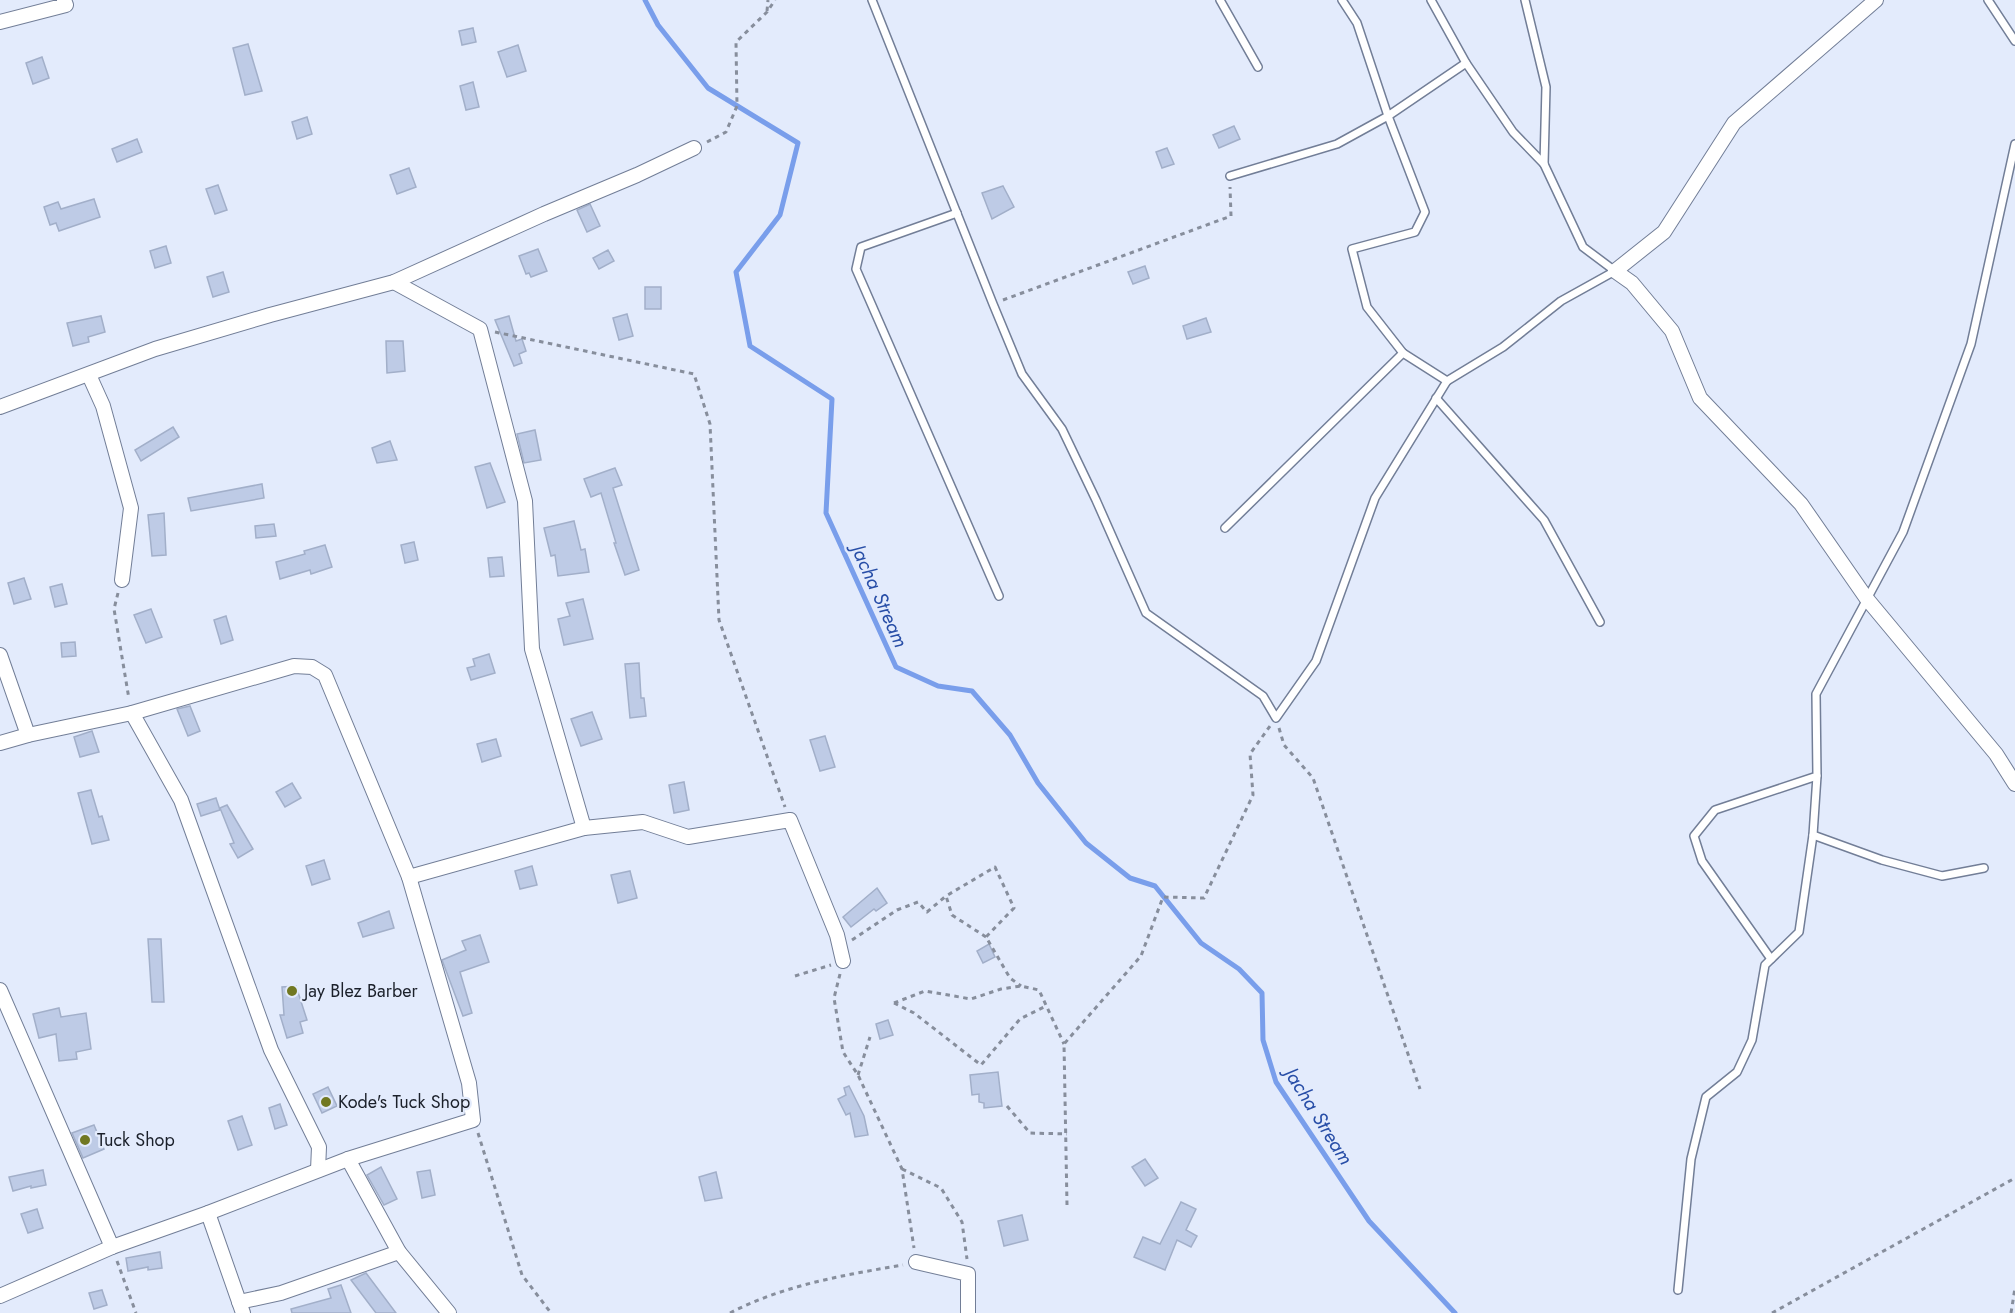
<svg xmlns="http://www.w3.org/2000/svg" width="2015" height="1313" font-family="Jost,sans-serif">
	<style>
		.lines { fill: none; stroke-linecap: round; stroke-linejoin: round }
		.stream { stroke: #799eeb; stroke-width: 5 }
		.building { fill: #becbe6; stroke: #a2afc9; stroke-width: 1.5 }
		.service-casing { stroke: #727e97; stroke-width: 10 }
		.minor-casing { stroke: #727e97; stroke-width: 16 }
		.path { stroke: #878e9c; stroke-width: 3; stroke-dasharray: 4.5 4.5; stroke-linecap: butt }
		.service { stroke: #fff; stroke-width: 7 }
		.minor { stroke: #fff; stroke-width: 14 }
		.poi-dot { fill: #717822; stroke: #e3ebfc; stroke-width: 2 }
		.labels { text-anchor: middle; stroke-width: 4.5; stroke-linejoin: round; paint-order: stroke }
		.poi-label { font-size: 18px; fill: #1b202a; stroke: #e3ebfc; text-anchor: start }
		.water-label { font-size: 20px; font-style: italic; fill: #284ea7; stroke: #e3ebfc }
	</style>
	<rect width="100%" height="100%" fill="#e3ebfc"/>
	<g class="lines">
		<polyline class="stream" points="645,0 658,25 708,88 798,143 780,215 736,272 750,346 832,399 826,513 896,667 938,686 972,691 1010,735 1038,783 1086,843 1130,878 1155,886 1201,943 1239,969 1262,993 1263,1040 1276,1082 1369,1221 1455,1313"/>
	</g>
	<g class="building">
		<polygon points="473,28 476,42 462,45 459,31"/>
		<polygon points="248,44 262,91 245,95 233,48"/>
		<polygon points="518,45 526,71 507,77 498,52"/>
		<polygon points="42,57 49,78 33,84 26,63"/>
		<polygon points="473,82 479,107 466,110 460,86"/>
		<polygon points="307,117 312,134 297,139 292,122"/>
		<polygon points="1234,126 1240,139 1219,148 1213,135"/>
		<polygon points="137,139 142,152 117,162 112,149"/>
		<polygon points="1167,148 1174,164 1162,168 1156,152"/>
		<polygon points="409,168 416,187 397,194 390,175"/>
		<polygon points="218,185 227,210 215,214 206,189"/>
		<polygon points="1003,186 1014,207 992,219 982,193"/>
		<polygon points="94,199 100,217 59,231 56,223 50,225 44,207 58,202 61,209"/>
		<polygon points="590,204 600,226 587,232 577,210"/>
		<polygon points="166,246 171,263 155,268 150,251"/>
		<polygon points="538,249 547,271 531,277 529,273 526,274 519,256"/>
		<polygon points="608,250 614,261 599,269 593,258"/>
		<polygon points="1145,266 1149,278 1133,284 1128,272"/>
		<polygon points="223,272 229,292 213,297 207,277"/>
		<rect x="645" y="287" width="16" height="22"/>
		<polygon points="627,314 633,336 619,340 613,318"/>
		<polygon points="101,316 105,332 88,337 89,342 73,346 67,323"/>
		<polygon points="509,316 516,341 522,339 526,351 519,354 522,363 514,366 495,320"/>
		<polygon points="1206,318 1211,332 1187,339 1183,326"/>
		<polygon points="386,341 403,341 405,371 387,373"/>
		<polygon points="173,427 179,437 141,461 135,450"/>
		<polygon points="535,430 541,460 524,463 517,434"/>
		<polygon points="390,441 397,460 377,463 372,448"/>
		<polygon points="490,463 505,502 487,508 475,467"/>
		<polygon points="615,468 622,485 613,488 639,570 625,575 614,543 616,543 601,493 591,497 584,479"/>
		<polygon points="262,484 264,498 191,511 188,498"/>
		<polygon points="164,513 166,555 152,556 148,515"/>
		<polygon points="574,521 581,550 585,549 589,572 558,576 555,555 551,556 544,528"/>
		<polygon points="274,524 276,536 256,538 255,526"/>
		<polygon points="414,542 418,560 405,563 401,545"/>
		<polygon points="325,545 332,567 311,574 310,570 280,579 276,562 305,554 304,551"/>
		<polygon points="502,557 504,576 490,577 488,558"/>
		<polygon points="24,578 31,599 14,604 8,583"/>
		<polygon points="62,584 67,604 55,607 50,587"/>
		<polygon points="583,599 593,639 564,645 558,619 570,616 566,603"/>
		<polygon points="151,609 162,637 146,643 134,615"/>
		<polygon points="226,616 233,640 221,644 214,620"/>
		<polygon points="75,642 76,656 62,657 61,643"/>
		<polygon points="489,654 495,673 471,680 467,668 475,666 473,659"/>
		<polygon points="639,663 641,698 644,698 646,716 630,718 625,664"/>
		<polygon points="190,706 200,731 188,736 177,709"/>
		<polygon points="592,712 602,739 581,746 571,719"/>
		<polygon points="92,731 99,752 80,757 74,737"/>
		<polygon points="825,736 835,767 820,771 810,740"/>
		<polygon points="496,739 501,756 482,762 477,744"/>
		<polygon points="684,782 689,810 674,813 669,785"/>
		<polygon points="292,783 301,798 285,807 276,792"/>
		<polygon points="91,790 99,817 102,816 109,840 92,844 78,793"/>
		<polygon points="216,798 220,810 201,816 197,804"/>
		<polygon points="227,805 253,849 238,858 230,844 234,843 220,808"/>
		<polygon points="324,860 330,879 312,885 306,866"/>
		<polygon points="532,866 537,885 520,889 515,871"/>
		<polygon points="630,871 637,898 618,903 611,875"/>
		<polygon points="877,888 887,903 876,911 874,909 851,927 843,917"/>
		<polygon points="389,911 394,928 363,937 358,923"/>
		<polygon points="480,935 489,962 460,972 472,1013 463,1016 442,960 466,950 462,941"/>
		<polygon points="148,939 161,939 164,1002 152,1002"/>
		<polygon points="989,944 995,957 983,963 977,951"/>
		<polygon points="296,986 307,1020 300,1022 303,1033 287,1038 280,1015 284,1015 282,987"/>
		<polygon points="59,1008 61,1017 86,1013 91,1049 76,1052 77,1059 59,1061 56,1034 39,1038 33,1014"/>
		<polygon points="888,1020 893,1035 880,1039 876,1024"/>
		<polygon points="998,1072 1002,1106 984,1108 984,1103 979,1102 979,1094 972,1095 970,1075"/>
		<polygon points="849,1086 864,1116 868,1135 855,1137 850,1113 846,1115 838,1099 846,1095 844,1088"/>
		<polygon points="328,1087 337,1106 322,1113 313,1094"/>
		<polygon points="280,1104 287,1125 275,1129 269,1108"/>
		<polygon points="242,1116 252,1145 238,1150 228,1121"/>
		<polygon points="94,1125 104,1149 83,1158 72,1133"/>
		<polygon points="1145,1159 1158,1178 1145,1186 1132,1167"/>
		<polygon points="381,1167 397,1199 384,1205 367,1175"/>
		<polygon points="43,1170 46,1185 31,1188 31,1186 13,1191 9,1177"/>
		<polygon points="430,1170 435,1195 422,1198 417,1172"/>
		<polygon points="716,1172 722,1198 705,1201 699,1177"/>
		<polygon points="1181,1202 1196,1209 1186,1230 1197,1236 1191,1247 1177,1240 1165,1270 1134,1257 1143,1237 1160,1244"/>
		<polygon points="37,1209 43,1228 28,1233 21,1214"/>
		<polygon points="1022,1215 1028,1240 1004,1246 998,1221"/>
		<polygon points="160,1252 162,1268 148,1270 148,1267 128,1271 126,1258"/>
		<polygon points="366,1273 396,1313 376,1313 351,1280"/>
		<polygon points="341,1285 351,1313 292,1313 291,1309 331,1298 328,1289"/>
		<polygon points="102,1290 107,1305 94,1309 89,1293"/>
	</g>
	<g class="lines">
		<defs>
			<g id="service">
				<polyline points="872,0 993,304 1022,374 1062,429 1096,500 1146,613 1263,696 1276,718 1316,661 1375,498 1447,381 1503,347 1561,301 1615,271 1583,247 1544,164 1546,87 1525,0"/>
				<polyline points="1220,0 1258,67"/>
				<polyline points="1342,0 1357,23 1388,116 1425,212 1415,232 1352,249 1367,307 1403,353"/>
				<polyline points="1431,0 1466,63 1513,132 1544,164"/>
				<polyline points="1988,0 2015,41"/>
				<polyline points="1230,176 1337,144 1388,116 1466,63"/>
				<polyline points="957,213 861,247 856,269 999,596"/>
				<polyline points="1436,398 1544,520 1600,622"/>
				<polyline points="1225,528 1403,353 1447,381"/>
				<polyline points="1813,835 1882,860 1942,876 1984,868"/>
				<polyline points="1771,959 1702,861 1694,836 1715,810 1817,776 1816,694 1903,532 1971,344 2015,144"/>
				<polyline points="1678,1290 1691,1159 1706,1097 1737,1072 1752,1040 1765,965 1799,932 1813,835 1817,776"/>
			</g>
			<g id="minor">
				<polyline points="1876,0 1734,123 1664,232 1615,271 1632,283 1672,331 1700,398 1801,504 1867,599 1996,754 2015,784"/>
				<polyline points="0,22 66,5 64,0"/>
				<polyline points="394,282 480,329 525,501 532,649 584,828"/>
				<polyline points="89,375 103,406 131,508 122,580"/>
				<polyline points="0,407 155,349 270,315 394,282 544,214 637,175 694,148"/>
				<polyline points="0,655 28,735"/>
				<polyline points="132,713 181,800 271,1050 319,1147 318,1170"/>
				<polyline points="0,743 28,735 132,713 294,666 312,667 325,675 409,877 469,1083 473,1120 348,1159 208,1213 112,1247 0,1296"/>
				<polyline points="409,877 584,828 643,822 688,837 790,820 837,935 843,961"/>
				<polyline points="0,990 112,1247"/>
				<polyline points="348,1159 399,1252 449,1313"/>
				<polyline points="208,1213 243,1313"/>
				<polyline points="916,1262 968,1274 968,1313"/>
				<polyline points="239,1302 281,1293 399,1252"/>
			</g>
		</defs>
		<use href="#service" class="service-casing"/>
		<use href="#minor" class="minor-casing"/>
		<g class="path">
			<polyline points="767,11 768,0"/>
			<polyline points="707,142 726,132 737,106 736,42 767,12 775,0"/>
			<polyline points="1003,300 1231,216 1230,187"/>
			<polyline points="495,332 694,374 710,424 719,620 785,807"/>
			<polyline points="118,593 114,609 129,699"/>
			<polyline points="1279,728 1284,745 1313,778 1420,1089"/>
			<polyline points="986,937 952,915 946,896 995,867 1014,908 986,937 1010,978 1021,986"/>
			<polyline points="852,940 897,910 918,902 927,912 946,896"/>
			<polyline points="840,974 834,998 843,1052 858,1075 902,1169 914,1248"/>
			<polyline points="795,976 831,965"/>
			<polyline points="894,1003 925,991 971,999 1001,989 1021,986 1039,990 1064,1044"/>
			<polyline points="894,1003 914,1013 981,1065 1020,1019 1046,1006"/>
			<polyline points="858,1075 870,1037"/>
			<polyline points="1007,1106 1030,1133 1067,1134"/>
			<polyline points="478,1133 522,1275 551,1313"/>
			<polyline points="902,1169 941,1188 962,1222 967,1259"/>
			<polyline points="1067,1205 1064,1044 1141,956 1163,897 1204,898 1253,795 1250,754 1270,726"/>
			<polyline points="117,1261 136,1313"/>
			<path d="M730,1313C784,1285 844,1275 903,1265"/>
			<polyline points="1772,1313 2015,1178"/>
			<polyline points="2011,1313 2015,1288"/>
		</g>
		<use href="#service" class="service"/>
		<use href="#minor" class="minor"/>
	</g>
	<g class="poi-dot">
		<circle cx="292" cy="991" r="6"/>
		<circle cx="326" cy="1102" r="6"/>
		<circle cx="85" cy="1140" r="6"/>
	</g>
	<g class="labels">
		<g class="poi-label">
			<text x="304" y="997">Jay Blez Barber</text>
			<text x="338" y="1108">Kode's Tuck Shop</text>
			<text x="97" y="1146">Tuck Shop</text>
		</g>
		<g class="water-label">
			<text transform="translate(880 596) rotate(66)" y="7">Jacha Stream</text>
			<text transform="translate(1319 1116) rotate(58)" y="7">Jacha Stream</text>
		</g>
	</g>
</svg>
